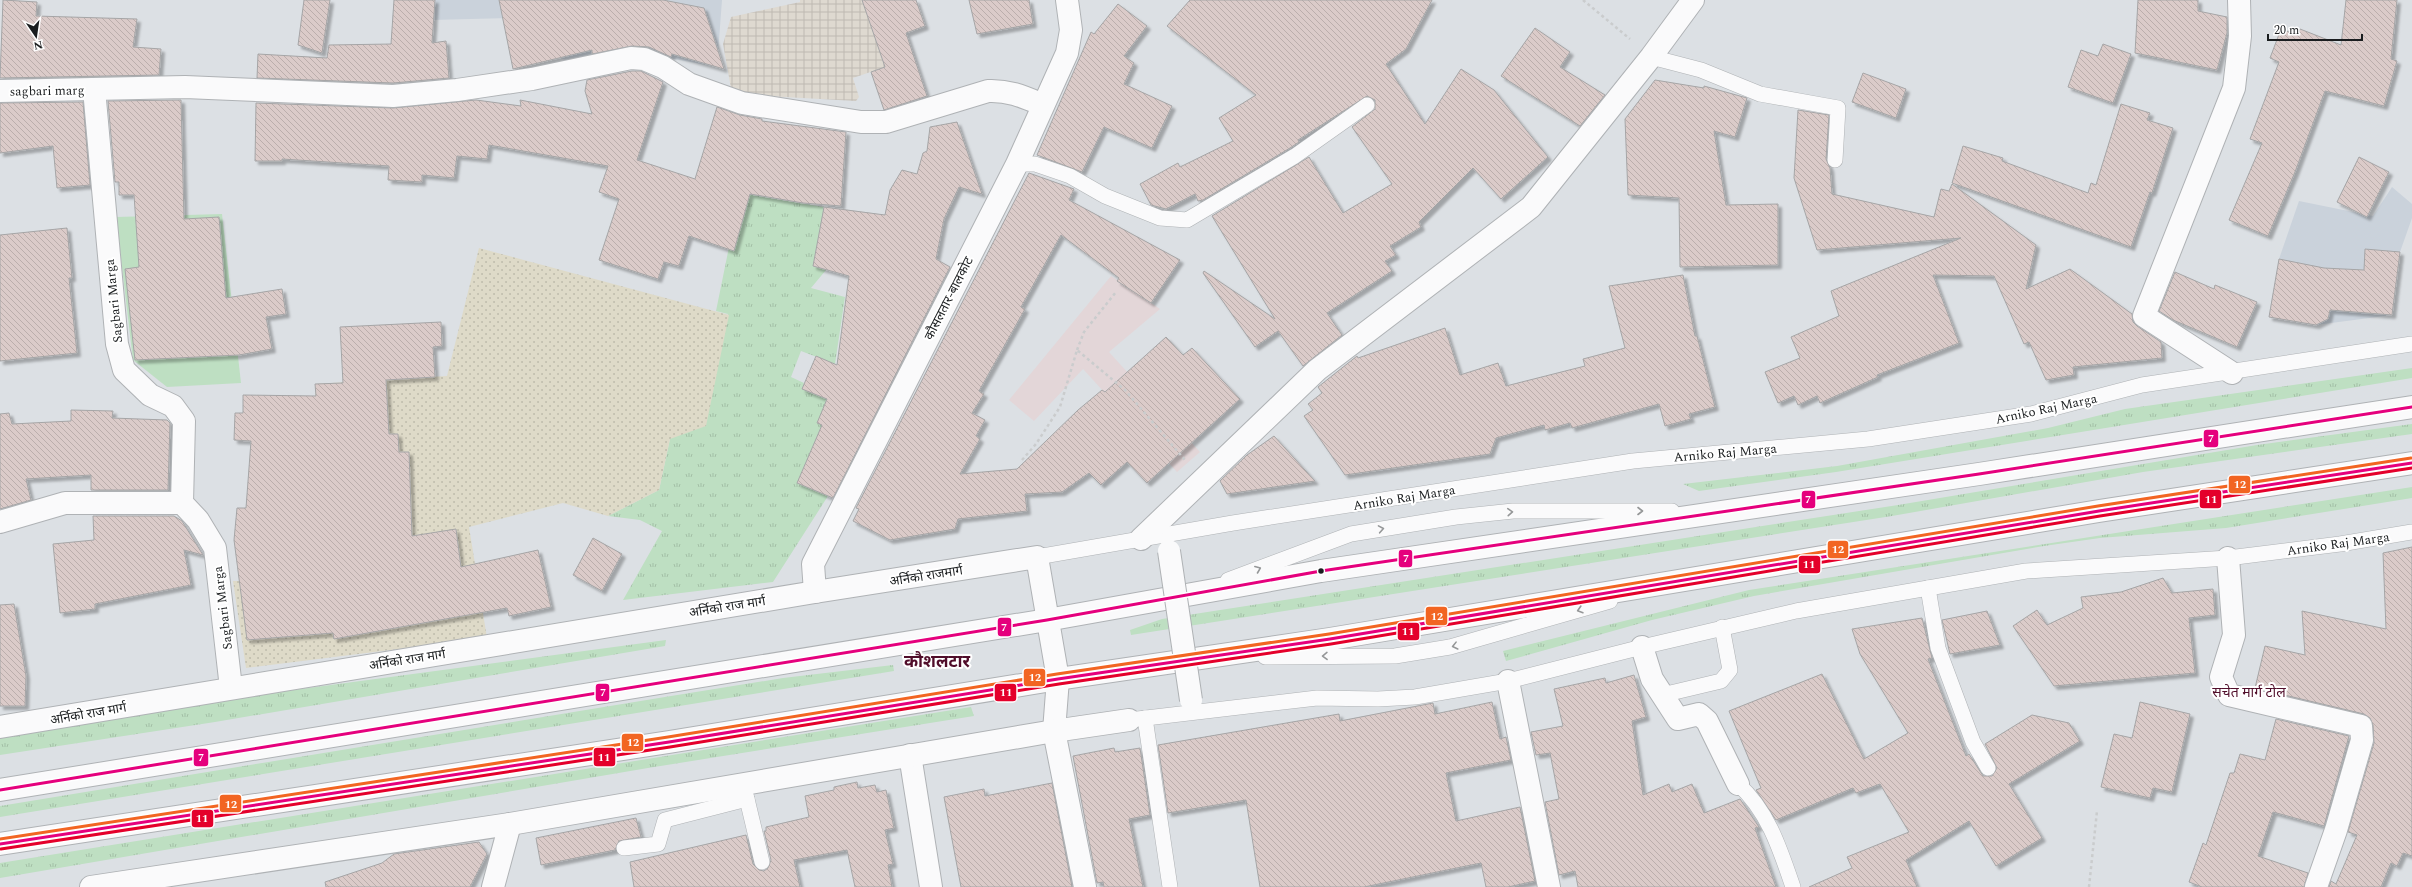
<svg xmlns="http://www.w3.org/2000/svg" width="2412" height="887" font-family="Spectral,'Noto Sans Devanagari',serif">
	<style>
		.commercial { fill: #e3d6d8 }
		.industrial { fill: url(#industrial-grid) }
		.built { fill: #cad2db }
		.grass { fill: url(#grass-tufts) }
		.sand { fill: url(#sand-dots) }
		.garden { fill: #bedfc2 }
		.building { fill: url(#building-back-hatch); stroke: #a5a5a6; filter: url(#shadow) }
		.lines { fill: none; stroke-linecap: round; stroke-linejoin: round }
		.lane-casing { stroke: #afb2b5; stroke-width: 16 }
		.street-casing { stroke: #afb2b5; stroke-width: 24 }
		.secondary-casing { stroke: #afb2b5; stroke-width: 24 }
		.highway-casing { stroke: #afb2b5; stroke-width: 24 }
		.path { stroke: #cacccd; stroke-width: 2.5; stroke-dasharray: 3 3; stroke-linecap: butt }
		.lane { stroke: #fafafb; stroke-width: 15 }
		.street { stroke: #fafafb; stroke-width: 22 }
		.secondary { stroke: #fafafb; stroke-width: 22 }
		.highway { stroke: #fafafb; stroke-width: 22 }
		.street-bridge-casing { stroke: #afb2b5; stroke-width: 24; stroke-linecap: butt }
		.street-bridge { stroke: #fafafb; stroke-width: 22 }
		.bus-1-casing { stroke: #fff; stroke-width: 6 }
		.bus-2-casing { stroke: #fff; stroke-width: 6 }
		.bus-3-casing { stroke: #fff; stroke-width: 6 }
		.bus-1 { stroke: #e5007d; stroke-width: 3 }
		.bus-2 { stroke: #e4002b; stroke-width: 3 }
		.bus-3 { stroke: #f26522; stroke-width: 3 }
		.oneway { stroke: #959798 }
		.bus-dot { fill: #1a1d1f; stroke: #fff; stroke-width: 1.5 }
		.labels { text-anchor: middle; stroke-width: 4; stroke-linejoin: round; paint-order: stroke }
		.street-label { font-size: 13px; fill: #1a1d1f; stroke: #fff }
		.neighbourhood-label { font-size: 14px; fill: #500d2a; stroke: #fff }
		.district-label { font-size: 17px; font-weight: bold; fill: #500d2a; stroke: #fff }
		.line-badge { stroke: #fff; stroke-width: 1.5 }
		.badge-label { font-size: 11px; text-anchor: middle; font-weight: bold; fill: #fff }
	</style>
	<defs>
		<pattern id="industrial-grid" width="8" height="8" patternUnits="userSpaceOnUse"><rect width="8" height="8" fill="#ded9d0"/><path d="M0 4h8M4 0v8" fill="none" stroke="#bebab2"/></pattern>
		<pattern id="grass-tufts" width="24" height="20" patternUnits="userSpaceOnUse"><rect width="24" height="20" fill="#bedfc2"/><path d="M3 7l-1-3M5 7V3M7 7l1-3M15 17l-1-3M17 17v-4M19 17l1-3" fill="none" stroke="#a3bfa6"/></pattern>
		<pattern id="sand-dots" width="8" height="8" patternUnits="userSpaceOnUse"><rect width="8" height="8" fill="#dedac8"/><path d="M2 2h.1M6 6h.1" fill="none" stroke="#bebbab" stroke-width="1.8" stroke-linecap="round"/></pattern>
		<pattern id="building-back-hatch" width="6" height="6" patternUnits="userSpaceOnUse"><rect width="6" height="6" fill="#dbcbc9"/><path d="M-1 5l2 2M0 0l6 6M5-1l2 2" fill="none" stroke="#bbaeac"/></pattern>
		<filter id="shadow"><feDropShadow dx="3.5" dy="3.5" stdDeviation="1" flood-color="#0004"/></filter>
	</defs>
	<rect width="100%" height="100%" fill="#dce0e4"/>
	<polygon class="commercial" points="1111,276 1160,309 1109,352 1200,452 1177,472 1083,369 1034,421 1009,400"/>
	<polygon class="industrial" points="800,0 873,0 863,3 885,67 853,78 859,97 856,101 732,94 723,44 731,17 800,2"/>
	<g class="built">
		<polygon points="394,0 722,0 717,67 669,58 634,44 572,63 561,58 551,17 392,21"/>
		<polygon points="2392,187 2412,204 2412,218 2400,252 2392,315 2316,325 2269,317 2279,259 2299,201 2373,216"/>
	</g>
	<g class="grass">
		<polygon points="740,193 824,207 813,266 826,270 811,288 845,297 835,364 801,351 791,377 804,383 802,389 827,399 857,438 838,473 807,460 797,483 828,496 773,582 623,600 662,531 640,520 608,516 659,490 670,439 728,314 716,311"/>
		<polygon points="2412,368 2412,378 1836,472 1699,491 1683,484 1837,466 2048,428 2125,409"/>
		<polygon points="2412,424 2412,434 2143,472 1892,516 1131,635 1130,630 1162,619 1898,505 2257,445"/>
		<polygon points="2412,487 2412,498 2226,528 2100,538 2044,546 1754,596 1652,620 1506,661 1503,651 1749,590"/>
		<polygon points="666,640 665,646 215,722 0,755 0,736 212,701"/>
		<polygon points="893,665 894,671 0,817 0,806 671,696 783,678"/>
		<polygon points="971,707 974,716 648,768 0,878 0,863"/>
	</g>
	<polygon class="sand" points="479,248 729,315 706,426 670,439 659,490 608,516 563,503 469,527 487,638 246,668 233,581 322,582 315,384 447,376"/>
	<polygon class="garden" points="222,214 241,383 167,387 133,360 116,217"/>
	<g class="building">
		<polygon points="3,0 37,2 36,16 137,19 133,47 161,49 159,75 0,78"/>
		<polygon points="304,0 330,0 322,53 298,45"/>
		<polygon points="394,0 435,0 432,43 446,41 449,78 393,83 257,78 258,54 327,58 329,45 391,44"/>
		<polygon points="499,0 663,0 704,8 724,69 672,54 671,57 649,47 632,46 592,54 592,50 513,69"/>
		<polygon points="862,0 916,0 925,26 906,33 927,96 884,110 871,72 885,67"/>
		<polygon points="969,0 1029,0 1033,24 977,34"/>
		<polygon points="1190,0 1432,0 1406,49 1386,64 1425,124 1461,69 1494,90 1548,157 1501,199 1473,168 1419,222 1421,227 1390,246 1396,255 1385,261 1392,271 1327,313 1342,335 1303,366 1278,331 1255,347 1203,273 1204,271 1275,319 1212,216 1309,157 1343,213 1392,184 1352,127 1375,109 1375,100 1367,96 1298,140 1299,142 1290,148 1203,200 1198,201 1195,194 1166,209 1151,205 1140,184 1178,163 1180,167 1233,141 1219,118 1256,95 1167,26"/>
		<polygon points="2138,0 2198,0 2198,11 2227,17 2227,33 2217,70 2135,53"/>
		<polygon points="2346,0 2397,0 2391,59 2397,61 2384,106 2325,91 2295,172 2268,236 2229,220 2262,143 2250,139 2279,62 2270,58 2281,29 2298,35 2300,29 2341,45"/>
		<polygon points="1118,4 1147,26 1124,56 1134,63 1124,84 1172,106 1152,148 1104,127 1082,172 1037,155 1091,32 1094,34"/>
		<polygon points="1535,28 1570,52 1560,67 1605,95 1580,126 1501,76"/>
		<polygon points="2103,44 2131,54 2113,103 2068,87 2081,50 2098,56"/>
		<polygon points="632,71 641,71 663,82 637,160 695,179 717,107 740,115 762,119 762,121 846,132 841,206 803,203 750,194 734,251 689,236 679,266 664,262 658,279 599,260 619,199 599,192 608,166 489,145 487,159 457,156 454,178 422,175 422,182 388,180 389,166 282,159 282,161 255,161 256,103 393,108 476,100 521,106 520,100 592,114 585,91 587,80"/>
		<polygon points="1863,73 1906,89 1896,118 1852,102"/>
		<polygon points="1655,80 1704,88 1704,86 1747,98 1735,137 1714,131 1726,205 1778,204 1778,265 1680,267 1679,198 1628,195 1625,119"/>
		<polygon points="181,100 184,219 219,217 226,298 282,289 286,314 266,317 272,349 239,355 135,360 125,269 139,267 134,195 119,195 119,182 115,182 108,101"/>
		<polygon points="83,102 90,185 57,188 53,146 0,153 0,103"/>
		<polygon points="2121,104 2150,113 2147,120 2173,128 2152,193 2150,192 2131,247 1952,183 1963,146 2003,158 2002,161 2088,193 2091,183 2096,185"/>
		<polygon points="1798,110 1829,115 1826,159 1830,168 1832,194 1934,217 1941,189 1949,191 1952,184 2036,245 2026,289 2070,269 2132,314 2133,322 2137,326 2161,342 2162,358 2073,367 2074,375 2046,380 2029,342 2024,344 1994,276 1933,275 1959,343 1877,375 1878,377 1820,403 1817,396 1798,405 1794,396 1778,403 1765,372 1800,358 1791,337 1839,316 1831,291 1961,238 1817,250 1794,178"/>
		<polygon points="957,122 982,194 959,187 944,219 936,259 950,267 833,498 797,483 822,425 817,423 827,399 802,389 816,356 837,365 849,276 813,266 824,207 885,215 890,190 902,170 917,174 923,153 927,151 930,127"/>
		<polygon points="2359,157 2389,172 2367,217 2337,202"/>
		<polygon points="1029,173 1074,189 1069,200 1180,260 1151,303 1117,281 1119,278 1061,235 1021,307 1025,309 979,391 984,394 972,413 985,420 976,436 980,439 960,474 1017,469 1078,410 1102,390 1105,392 1166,337 1183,355 1192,348 1240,399 1147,483 1127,462 1101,485 1089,473 1062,492 1025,494 1027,511 958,519 955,529 890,540 853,521 859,509 856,508"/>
		<polygon points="67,228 72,278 69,278 77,353 0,361 0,235"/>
		<polygon points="2365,249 2400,252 2392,315 2330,310 2328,319 2316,325 2269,317 2279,259 2324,268 2364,270"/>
		<polygon points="2175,272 2214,289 2215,285 2257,302 2237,347 2173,320 2159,311"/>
		<polygon points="1683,275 1695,336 1697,336 1715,407 1689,414 1691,419 1665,426 1659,404 1572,428 1570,423 1545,430 1544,425 1496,438 1490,454 1345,475 1304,416 1313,410 1308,404 1322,393 1318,387 1357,356 1358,358 1445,328 1460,375 1498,363 1506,386 1585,366 1583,359 1625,348 1609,286"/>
		<polygon points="441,322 442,346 433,347 435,377 386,380 389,434 398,434 399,452 409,452 412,536 456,529 461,567 538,550 551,607 509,616 507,608 334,639 333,633 247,640 234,540 237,508 246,508 251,441 234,440 235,413 243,413 243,395 316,396 315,384 343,383 340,327"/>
		<polygon points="71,410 113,411 112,418 167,420 170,423 168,490 91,490 91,475 26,479 31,500 0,509 0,414 9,413 12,424 71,421"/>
		<polygon points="1274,436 1315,481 1227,494 1220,481 1247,455"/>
		<polygon points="93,516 174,516 182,521 203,555 184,550 191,585 95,604 95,609 60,613 53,544 94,540"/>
		<polygon points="593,538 622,554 602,591 573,575"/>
		<polygon points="2412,547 2412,856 2403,853 2397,866 2391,863 2381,887 2329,887 2331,881 2336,884 2357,835 2348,832 2374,743 2373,725 2370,718 2364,714 2255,688 2265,646 2305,655 2302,611 2386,629 2383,553"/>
		<polygon points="2163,578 2172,593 2213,589 2215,615 2189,618 2195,673 2054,686 2013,626 2037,610 2047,625 2083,608 2081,597 2121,592"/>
		<polygon points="14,604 26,676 25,706 0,706 0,605"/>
		<polygon points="1987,611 2000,645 1950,654 1942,620"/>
		<polygon points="1922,618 1932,658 1928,659 1966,756 1969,754 1983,776 1992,776 1997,768 1985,744 2032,715 2069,723 2080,741 2009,784 2042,838 1996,866 1969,821 1906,860 1917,887 1809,887 1852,868 1847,857 1909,832 1880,784 1856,793 1853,788 1776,820 1756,790 1761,788 1729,711 1822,674 1864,759 1908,733 1860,654 1852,629"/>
		<polygon points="1634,675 1646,717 1632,721 1643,795 1669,784 1672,792 1692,784 1704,813 1740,799 1759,827 1755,828 1776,887 1578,887 1575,871 1559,875 1545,802 1559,799 1550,753 1536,755 1531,732 1563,726 1554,689 1605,678 1606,683"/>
		<polygon points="1492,702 1500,739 1506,737 1511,760 1446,773 1456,821 1520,807 1535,881 1508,887 1486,887 1481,863 1364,887 1260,887 1246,800 1168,813 1158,745 1339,714 1340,721 1433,703 1435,714"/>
		<polygon points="2140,702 2190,714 2172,792 2153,788 2150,798 2101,787 2114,734 2132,738"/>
		<polygon points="2276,719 2349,736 2324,826 2273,812 2258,856 2308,873 2304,887 2202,887 2189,882 2203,843 2206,845 2230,773 2234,773 2240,754 2265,760"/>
		<polygon points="1114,748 1115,752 1140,748 1150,815 1129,819 1143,887 1104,887 1103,882 1097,883 1073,756"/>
		<polygon points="857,782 858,788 875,785 877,792 886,790 894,828 885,830 893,864 888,865 892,887 855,887 847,850 794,860 800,887 634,887 630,862 746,835 753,864 759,870 764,871 768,868 771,860 764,831 766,831 766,827 809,817 805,796 834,790 834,787"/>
		<polygon points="1052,783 1072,887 961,887 944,797 984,789 985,796"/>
		<polygon points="636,818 641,837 619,841 615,850 541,865 536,838"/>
		<polygon points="479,842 487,854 470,887 326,887 325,882 382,863 394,854"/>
	</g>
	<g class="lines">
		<defs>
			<g id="lane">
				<polyline points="1651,57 1701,70 1760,94 1838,108 1835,160"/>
				<polyline points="1017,164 1035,164 1070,176 1105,196 1160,218 1187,220 1295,156 1367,105"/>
				<polyline points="1037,557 1233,523 1633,461 1868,439 2031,414 2142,385 2412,344"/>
				<polyline points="1228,580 1351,534 1456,517 1513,511 1672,511"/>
				<polyline points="1928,588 1938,648 1973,742 1988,768"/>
				<polyline points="1265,657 1395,656 1450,647 1610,601"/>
				<polyline points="1662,695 1721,681 1730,670 1722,627"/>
				<polyline points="1145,718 1170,887"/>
				<polyline points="1129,720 1317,698 1378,699 1415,697 1508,681 1642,647 1796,611 2026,571 2228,558 2340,544 2412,532"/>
				<path d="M1738,784C1768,811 1780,849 1793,887"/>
				<polyline points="747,799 762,862"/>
				<polyline points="624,848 658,844 665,820 747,799 743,784"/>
			</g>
			<g id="street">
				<polyline points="94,89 117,344 124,370 150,395 173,406 184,421 182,503 198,520 215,548 231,688"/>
				<path d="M0,91L185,87L393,96L457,90L532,79L631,58L644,59L663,67L689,84L742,103L861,122H886L988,91C1009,90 1024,97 1043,105"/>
				<polyline points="2232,373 2144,316 2234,88 2240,36 2239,0"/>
				<polyline points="0,522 65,503 182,503"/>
				<polyline points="1141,539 1317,370 1531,207 1651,57 1693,0"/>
				<polyline points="2228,558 2234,635 2221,677 2229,695 2361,726 2362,740 2336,830 2316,887"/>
				<polyline points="1642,647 1652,679 1678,719 1699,714 1707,721 1738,784"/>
				<polyline points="1058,679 1054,731 1085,887"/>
				<polyline points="1508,681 1549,887"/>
				<polyline points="0,727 815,592"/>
				<polyline points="910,755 931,887"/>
				<polyline points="91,887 510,824 1054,731 1129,720"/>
				<polyline points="493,887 510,824"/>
			</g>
			<polyline id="secondary" points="1058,679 1037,557 815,592 813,564 1017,164 1067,53 1071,30 1067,0"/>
			<g id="highway">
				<polyline points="0,790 1047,620 1321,571 1979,474 2412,407"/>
				<polyline points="0,844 669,742 1058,679 1330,639 2099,511 2412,463"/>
			</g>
		</defs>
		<use href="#lane" class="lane-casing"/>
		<use href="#street" class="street-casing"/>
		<use href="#secondary" class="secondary-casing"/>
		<use href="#highway" class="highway-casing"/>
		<g class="path">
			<polyline points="1583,0 1630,39"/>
			<polyline points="1077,350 1084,332 1116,292"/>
			<polyline points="1022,460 1036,444 1060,407 1077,350 1125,390 1185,460"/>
			<polyline points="2089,887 2097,811"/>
		</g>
		<use href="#lane" class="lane"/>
		<use href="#street" class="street"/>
		<use href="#secondary" class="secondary"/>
		<use href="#highway" class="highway"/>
		<defs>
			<polyline id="street-bridge" points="1169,551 1191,700"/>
		</defs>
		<use href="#street-bridge" class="street-bridge-casing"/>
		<use href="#street-bridge" class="street-bridge"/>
		<defs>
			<g id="bus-1">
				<polyline points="0,790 1047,620 1321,571 1979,474 2412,407"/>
				<polyline points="0,844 669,742 1058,679 1330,639 2099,511 2412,463"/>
			</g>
			<polyline id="bus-2" points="1,849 670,747 1059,684 1331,644 2100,516 2412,468"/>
			<polyline id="bus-3" points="0,839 668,737 1057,674 1329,634 2098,506 2411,458"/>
		</defs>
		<use href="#bus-1" class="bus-1-casing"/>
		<use href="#bus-2" class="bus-2-casing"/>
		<use href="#bus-3" class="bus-3-casing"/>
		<use href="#bus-1" class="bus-1"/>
		<use href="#bus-2" class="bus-2"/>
		<use href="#bus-3" class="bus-3"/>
	</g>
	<defs><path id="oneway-chevron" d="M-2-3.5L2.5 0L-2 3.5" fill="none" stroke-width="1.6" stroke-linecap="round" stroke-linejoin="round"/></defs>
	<g class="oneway">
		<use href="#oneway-chevron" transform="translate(1640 511)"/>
		<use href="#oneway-chevron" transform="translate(1510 512) rotate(-4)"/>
		<use href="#oneway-chevron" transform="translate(1381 529) rotate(-10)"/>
		<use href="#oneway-chevron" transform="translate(1258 569) rotate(-22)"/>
		<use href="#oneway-chevron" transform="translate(1580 610) rotate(163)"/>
		<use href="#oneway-chevron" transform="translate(1455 646) rotate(166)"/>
		<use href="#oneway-chevron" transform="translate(1325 656) rotate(179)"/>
	</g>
	<circle class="bus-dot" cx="1321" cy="571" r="3.5"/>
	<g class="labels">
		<g class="street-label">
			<text transform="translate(47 90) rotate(-1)" y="5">sagbari marg</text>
			<text transform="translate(948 298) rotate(-63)" y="5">कौसलतार-बालकोट</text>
			<text transform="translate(113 301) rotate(-96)" y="5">Sagbari Marga</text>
			<text transform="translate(2046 408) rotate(-12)" y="5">Arniko Raj Marga</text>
			<text transform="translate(1725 452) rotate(-5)" y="5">Arniko Raj Marga</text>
			<text transform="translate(1404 497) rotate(-9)" y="5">Arniko Raj Marga</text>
			<text transform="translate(2338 543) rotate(-8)" y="5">Arniko Raj Marga</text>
			<text transform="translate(926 575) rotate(-9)" y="5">अर्निको राजमार्ग</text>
			<text transform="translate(727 606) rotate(-9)" y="5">अर्निको राज मार्ग</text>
			<text transform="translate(222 608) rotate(-97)" y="5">Sagbari Marga</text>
			<text transform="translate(407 659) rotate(-9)" y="5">अर्निको राज मार्ग</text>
			<text transform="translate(88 713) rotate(-10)" y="5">अर्निको राज मार्ग</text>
		</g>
		<g class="neighbourhood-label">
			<text x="2249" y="697">सचेत मार्ग टोल</text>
		</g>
		<g class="district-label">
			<text x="937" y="667">कौशलटार</text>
		</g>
	</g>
	<g class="line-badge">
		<rect x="2203" y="429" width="16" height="19" rx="4" fill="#e5007d"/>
		<rect x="2228" y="475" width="23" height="19" rx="4" fill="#f26522"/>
		<rect x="2199" y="489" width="23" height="20" rx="4" fill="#e4002b"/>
		<rect x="1801" y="490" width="15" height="19" rx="4" fill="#e5007d"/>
		<rect x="1827" y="540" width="22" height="19" rx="4" fill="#f26522"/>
		<rect x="1398" y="549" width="15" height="19" rx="4" fill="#e5007d"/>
		<rect x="1798" y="555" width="23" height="19" rx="4" fill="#e4002b"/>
		<rect x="1425" y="606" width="23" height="20" rx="4" fill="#f26522"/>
		<rect x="997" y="617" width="15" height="20" rx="4" fill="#e5007d"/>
		<rect x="1397" y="622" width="23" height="19" rx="4" fill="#e4002b"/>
		<rect x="1023" y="668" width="23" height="19" rx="4" fill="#f26522"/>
		<rect x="595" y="683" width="15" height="19" rx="4" fill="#e5007d"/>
		<rect x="994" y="683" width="23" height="19" rx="4" fill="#e4002b"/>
		<rect x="621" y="733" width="23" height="19" rx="4" fill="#f26522"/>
		<rect x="593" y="747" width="23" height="20" rx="4" fill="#e4002b"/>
		<rect x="193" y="748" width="16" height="19" rx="4" fill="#e5007d"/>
		<rect x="219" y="794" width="23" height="19" rx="4" fill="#f26522"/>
		<rect x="191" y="809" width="23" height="19" rx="4" fill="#e4002b"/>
	</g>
	<g class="badge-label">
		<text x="2211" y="442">7</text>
		<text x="2240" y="488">12</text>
		<text x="2211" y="503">11</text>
		<text x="1808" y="503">7</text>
		<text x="1838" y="553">12</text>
		<text x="1406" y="562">7</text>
		<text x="1809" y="568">11</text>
		<text x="1437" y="620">12</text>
		<text x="1004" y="631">7</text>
		<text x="1408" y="635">11</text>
		<text x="1035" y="681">12</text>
		<text x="603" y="696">7</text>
		<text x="1006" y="696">11</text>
		<text x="633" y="746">12</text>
		<text x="604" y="761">11</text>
		<text x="201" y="761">7</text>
		<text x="231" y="808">12</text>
		<text x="202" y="822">11</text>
	</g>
	<g transform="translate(36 36) rotate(167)" stroke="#ffffff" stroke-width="3" paint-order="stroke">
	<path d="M0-3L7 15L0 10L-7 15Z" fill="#1a1d1f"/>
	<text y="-6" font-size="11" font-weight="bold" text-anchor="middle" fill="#1a1d1f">N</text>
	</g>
	<path d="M2268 34v6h94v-6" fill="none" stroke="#1a1d1f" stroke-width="2"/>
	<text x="2274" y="34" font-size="12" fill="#1a1d1f" stroke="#ffffff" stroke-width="3" paint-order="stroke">20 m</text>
</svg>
